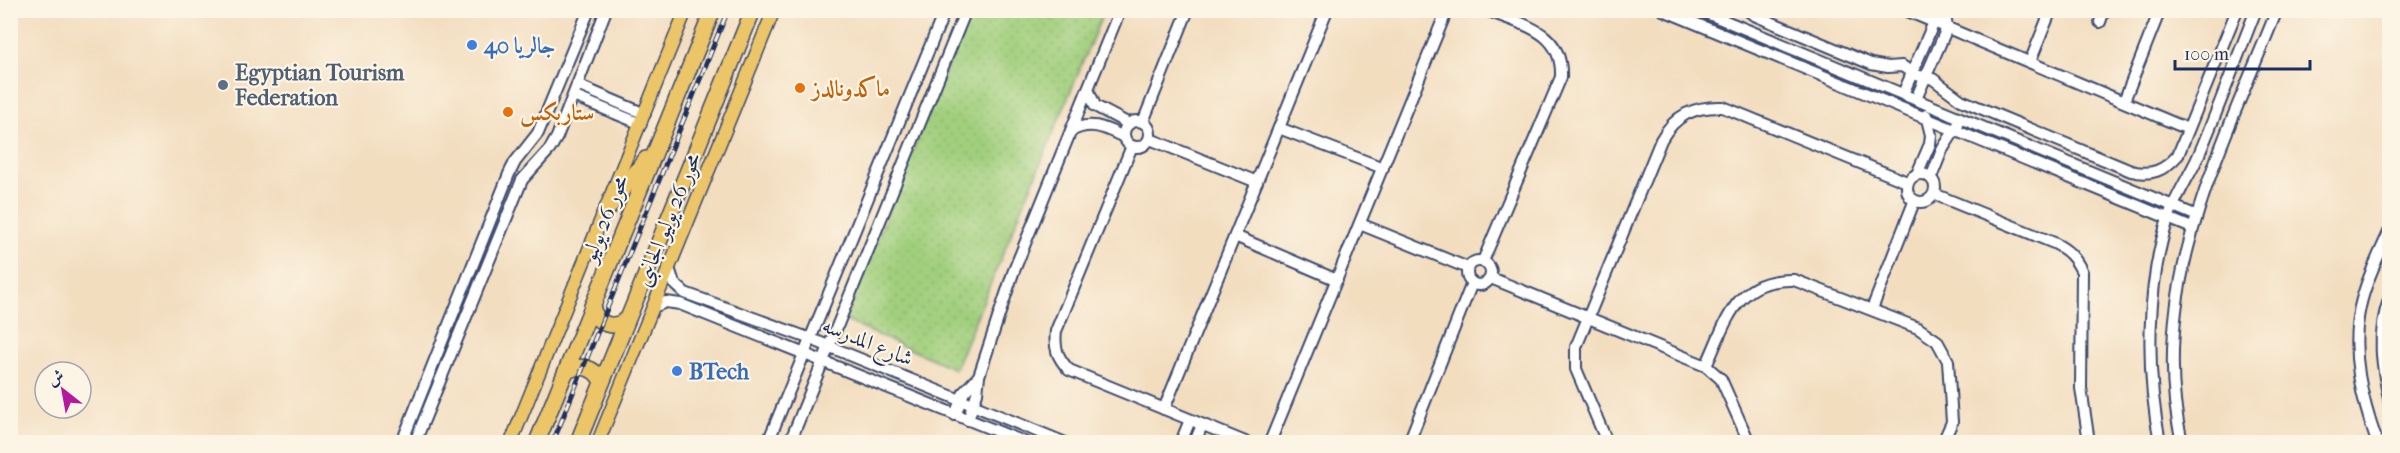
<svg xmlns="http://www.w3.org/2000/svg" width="2400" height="453" font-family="'IM FELL French Canon',Amiri,serif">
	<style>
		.green { fill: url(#green-dots); stroke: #5e7f6e; stroke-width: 1.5 }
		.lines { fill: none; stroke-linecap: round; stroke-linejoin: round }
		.minor-casing { stroke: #3b496d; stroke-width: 14 }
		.major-casing { stroke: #3b496d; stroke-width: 15 }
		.highway-casing { stroke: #3b496d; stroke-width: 18 }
		.minor { stroke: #fff; stroke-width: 10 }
		.major { stroke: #edc569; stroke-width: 12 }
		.highway { stroke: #edc569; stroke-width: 15 }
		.rail-casing { stroke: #1b2f5e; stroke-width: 5 }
		.rail { stroke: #fcf5e5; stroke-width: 3; stroke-dasharray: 9; stroke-linecap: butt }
		.shop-dot { fill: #3f7fe0; stroke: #fcf5e5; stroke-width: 2 }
		.service-dot { fill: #5c6f8a; stroke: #fcf5e5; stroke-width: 2 }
		.food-dot { fill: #e8710a; stroke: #fcf5e5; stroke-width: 2 }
		.labels { text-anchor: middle; stroke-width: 4.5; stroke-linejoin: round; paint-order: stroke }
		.shop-label { font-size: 22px; font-weight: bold; fill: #366cbe; stroke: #fcf5e5; text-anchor: start }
		.service-label { font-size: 22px; font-weight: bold; fill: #4e5e75; stroke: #fcf5e5; text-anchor: start }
		.food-label { font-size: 22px; font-weight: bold; fill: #c56008; stroke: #fcf5e5; text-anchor: start }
		.street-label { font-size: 22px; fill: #1b2f5e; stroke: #fcf5e5 }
	</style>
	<defs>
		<pattern id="green-dots" width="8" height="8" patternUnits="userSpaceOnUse" patternTransform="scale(1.5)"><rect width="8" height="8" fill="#a1cf7d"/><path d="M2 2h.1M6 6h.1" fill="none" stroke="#8ab26e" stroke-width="1.8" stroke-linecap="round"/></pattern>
	</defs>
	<rect width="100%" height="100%" fill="#fcf5e5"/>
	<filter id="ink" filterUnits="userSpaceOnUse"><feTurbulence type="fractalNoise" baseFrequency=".0167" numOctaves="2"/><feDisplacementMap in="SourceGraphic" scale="12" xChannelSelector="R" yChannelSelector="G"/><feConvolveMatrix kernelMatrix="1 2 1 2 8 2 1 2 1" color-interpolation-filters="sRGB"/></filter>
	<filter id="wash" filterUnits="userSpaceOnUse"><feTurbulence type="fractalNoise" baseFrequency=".008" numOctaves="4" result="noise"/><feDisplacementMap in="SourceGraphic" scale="24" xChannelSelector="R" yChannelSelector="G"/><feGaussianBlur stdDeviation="1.35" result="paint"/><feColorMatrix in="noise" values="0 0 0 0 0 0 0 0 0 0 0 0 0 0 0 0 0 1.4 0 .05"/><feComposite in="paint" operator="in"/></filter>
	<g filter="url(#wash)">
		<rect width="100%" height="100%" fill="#f3ddbf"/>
		<polygon class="green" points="970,11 1104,11 955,369 844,320"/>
	</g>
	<g filter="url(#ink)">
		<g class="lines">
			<defs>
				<g id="minor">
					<polyline points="1663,10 2192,228"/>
					<polyline points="1699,10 2195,215"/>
					<path d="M1747,10L1754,15L1871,64L1888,67L1902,66L1916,75L1933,79L1961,100L2131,171C2151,176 2164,171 2178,155L2237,10"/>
					<polyline points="1905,10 2188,129"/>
					<polyline points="2100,22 2104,10"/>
					<polyline points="2030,62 2051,10"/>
					<polyline points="577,85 645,114"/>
					<polyline points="1088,89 1095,106 1129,124"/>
					<polyline points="1903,94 1934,22 1945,10"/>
					<polyline points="573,96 641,124"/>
					<polyline points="1916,99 1947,28 1946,21"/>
					<polyline points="2124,101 2160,10"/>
					<circle cx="1137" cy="134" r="13"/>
					<polyline points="1143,122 1188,10"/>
					<polyline points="1279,128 1383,168"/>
					<path d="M1071,131C1091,120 1105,128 1124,137"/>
					<polyline points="1150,139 1257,182"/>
					<path d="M1132,146L1056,331C1054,348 1057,357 1069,370L1245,442"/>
					<circle cx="1921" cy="188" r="14"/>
					<polyline points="1917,174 1930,144 1931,135 1926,115"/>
					<polyline points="1931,178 1942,150 1958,125"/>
					<path d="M1934,194L2054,243C2068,250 2075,257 2082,272L2081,388L2089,442"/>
					<polyline points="1360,224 1468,268"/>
					<polyline points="1235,236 1337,280"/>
					<circle cx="1479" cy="273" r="12"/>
					<path d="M1483,261L1561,77C1563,30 1522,25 1486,10"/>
					<polyline points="669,268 674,283 685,293 811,339 1063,442"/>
					<polyline points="1491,278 1706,366 1721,379 1749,442"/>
					<path d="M2390,297C2376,333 2382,367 2390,403"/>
					<polyline points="653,307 666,302 680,304 1024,442"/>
					<polyline points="1872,309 1914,202"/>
					<path d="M1706,366C1727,321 1735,278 1794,280L1918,328L1937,341L1948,361L1952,422L1943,442"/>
					<polyline points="1164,409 1327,10"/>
					<polyline points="955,415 964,392 979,376"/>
					<polyline points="968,420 977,393 979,376 1013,273 1120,10"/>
					<polyline points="402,442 509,174 515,162 538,133 589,10"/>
					<polyline points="415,442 522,180 550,149 557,137 606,10"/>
					<polyline points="768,442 945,10"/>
					<polyline points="790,442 966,10"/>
					<polyline points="1181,442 1190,420"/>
					<polyline points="1195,442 1202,425"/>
					<polyline points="1270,442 1447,10"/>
					<polyline points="1409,442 1472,283"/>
					<path d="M1607,442L1576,369V347L1661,140C1675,115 1694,106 1723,107L1907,182"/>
					<path d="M2160,442C2146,372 2146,285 2169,216C2176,196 2188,178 2197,159C2218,110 2236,60 2256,10"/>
					<path d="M2182,442C2146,290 2222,148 2277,10"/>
					<path d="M2377,442C2362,400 2350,352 2360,307C2366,280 2379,255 2390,230"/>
				</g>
				<g id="major">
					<polyline points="511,442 686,10"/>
					<polyline points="598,442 774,10"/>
				</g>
				<g id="highway">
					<polyline points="604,214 646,159"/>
					<path d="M592,306C596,325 614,331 628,318"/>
					<path d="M566,372C580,363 595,367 602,382"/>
					<polyline points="537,442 713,10"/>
					<polyline points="578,442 753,10"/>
				</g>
			</defs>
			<use href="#minor" class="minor-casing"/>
			<use href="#major" class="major-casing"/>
			<use href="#highway" class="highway-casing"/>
			<use href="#minor" class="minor"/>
			<use href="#major" class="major"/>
			<use href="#highway" class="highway"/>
			<defs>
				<polyline id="rail" points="553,442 728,10"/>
			</defs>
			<use href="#rail" class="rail-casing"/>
			<use href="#rail" class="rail"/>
		</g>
	</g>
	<g class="shop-dot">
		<circle cx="472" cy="45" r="6"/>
		<circle cx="677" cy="371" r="6"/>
	</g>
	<circle class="service-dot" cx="223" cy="85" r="6"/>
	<g class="food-dot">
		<circle cx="800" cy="88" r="6"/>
		<circle cx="508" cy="112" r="6"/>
	</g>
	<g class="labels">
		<g class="shop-label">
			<text x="484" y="53">جالريا 40</text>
			<text x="689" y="379">BTech</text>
		</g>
		<g class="service-label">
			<text x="235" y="80">Egyptian Tourism<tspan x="235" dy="25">Federation</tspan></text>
		</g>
		<g class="food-label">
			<text x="812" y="96">ماكدونالدز</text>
			<text x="520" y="120">ستاربكس</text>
		</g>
		<g class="street-label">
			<text transform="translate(604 218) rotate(-68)" y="8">محور 26 يوليو</text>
			<text transform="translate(667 219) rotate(-68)" y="8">محور 26 يوليو الجانبى</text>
			<text transform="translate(868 341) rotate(22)" y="8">شارع المدرسه</text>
		</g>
	</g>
	<rect width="2400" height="453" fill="none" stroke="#fcf5e5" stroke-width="36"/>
	<g transform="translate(63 390) rotate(329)"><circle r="28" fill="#fcf5e5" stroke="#a2a6af" stroke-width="1.5"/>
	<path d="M0-4.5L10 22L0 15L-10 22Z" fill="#b5179e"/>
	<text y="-9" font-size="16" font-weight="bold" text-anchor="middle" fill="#1b2f5e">ش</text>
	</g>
	<path d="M2175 60v9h135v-9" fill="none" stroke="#1b2f5e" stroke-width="3"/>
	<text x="2184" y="60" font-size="18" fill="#1b2f5e" stroke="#fcf5e5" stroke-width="4.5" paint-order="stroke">100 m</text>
</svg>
